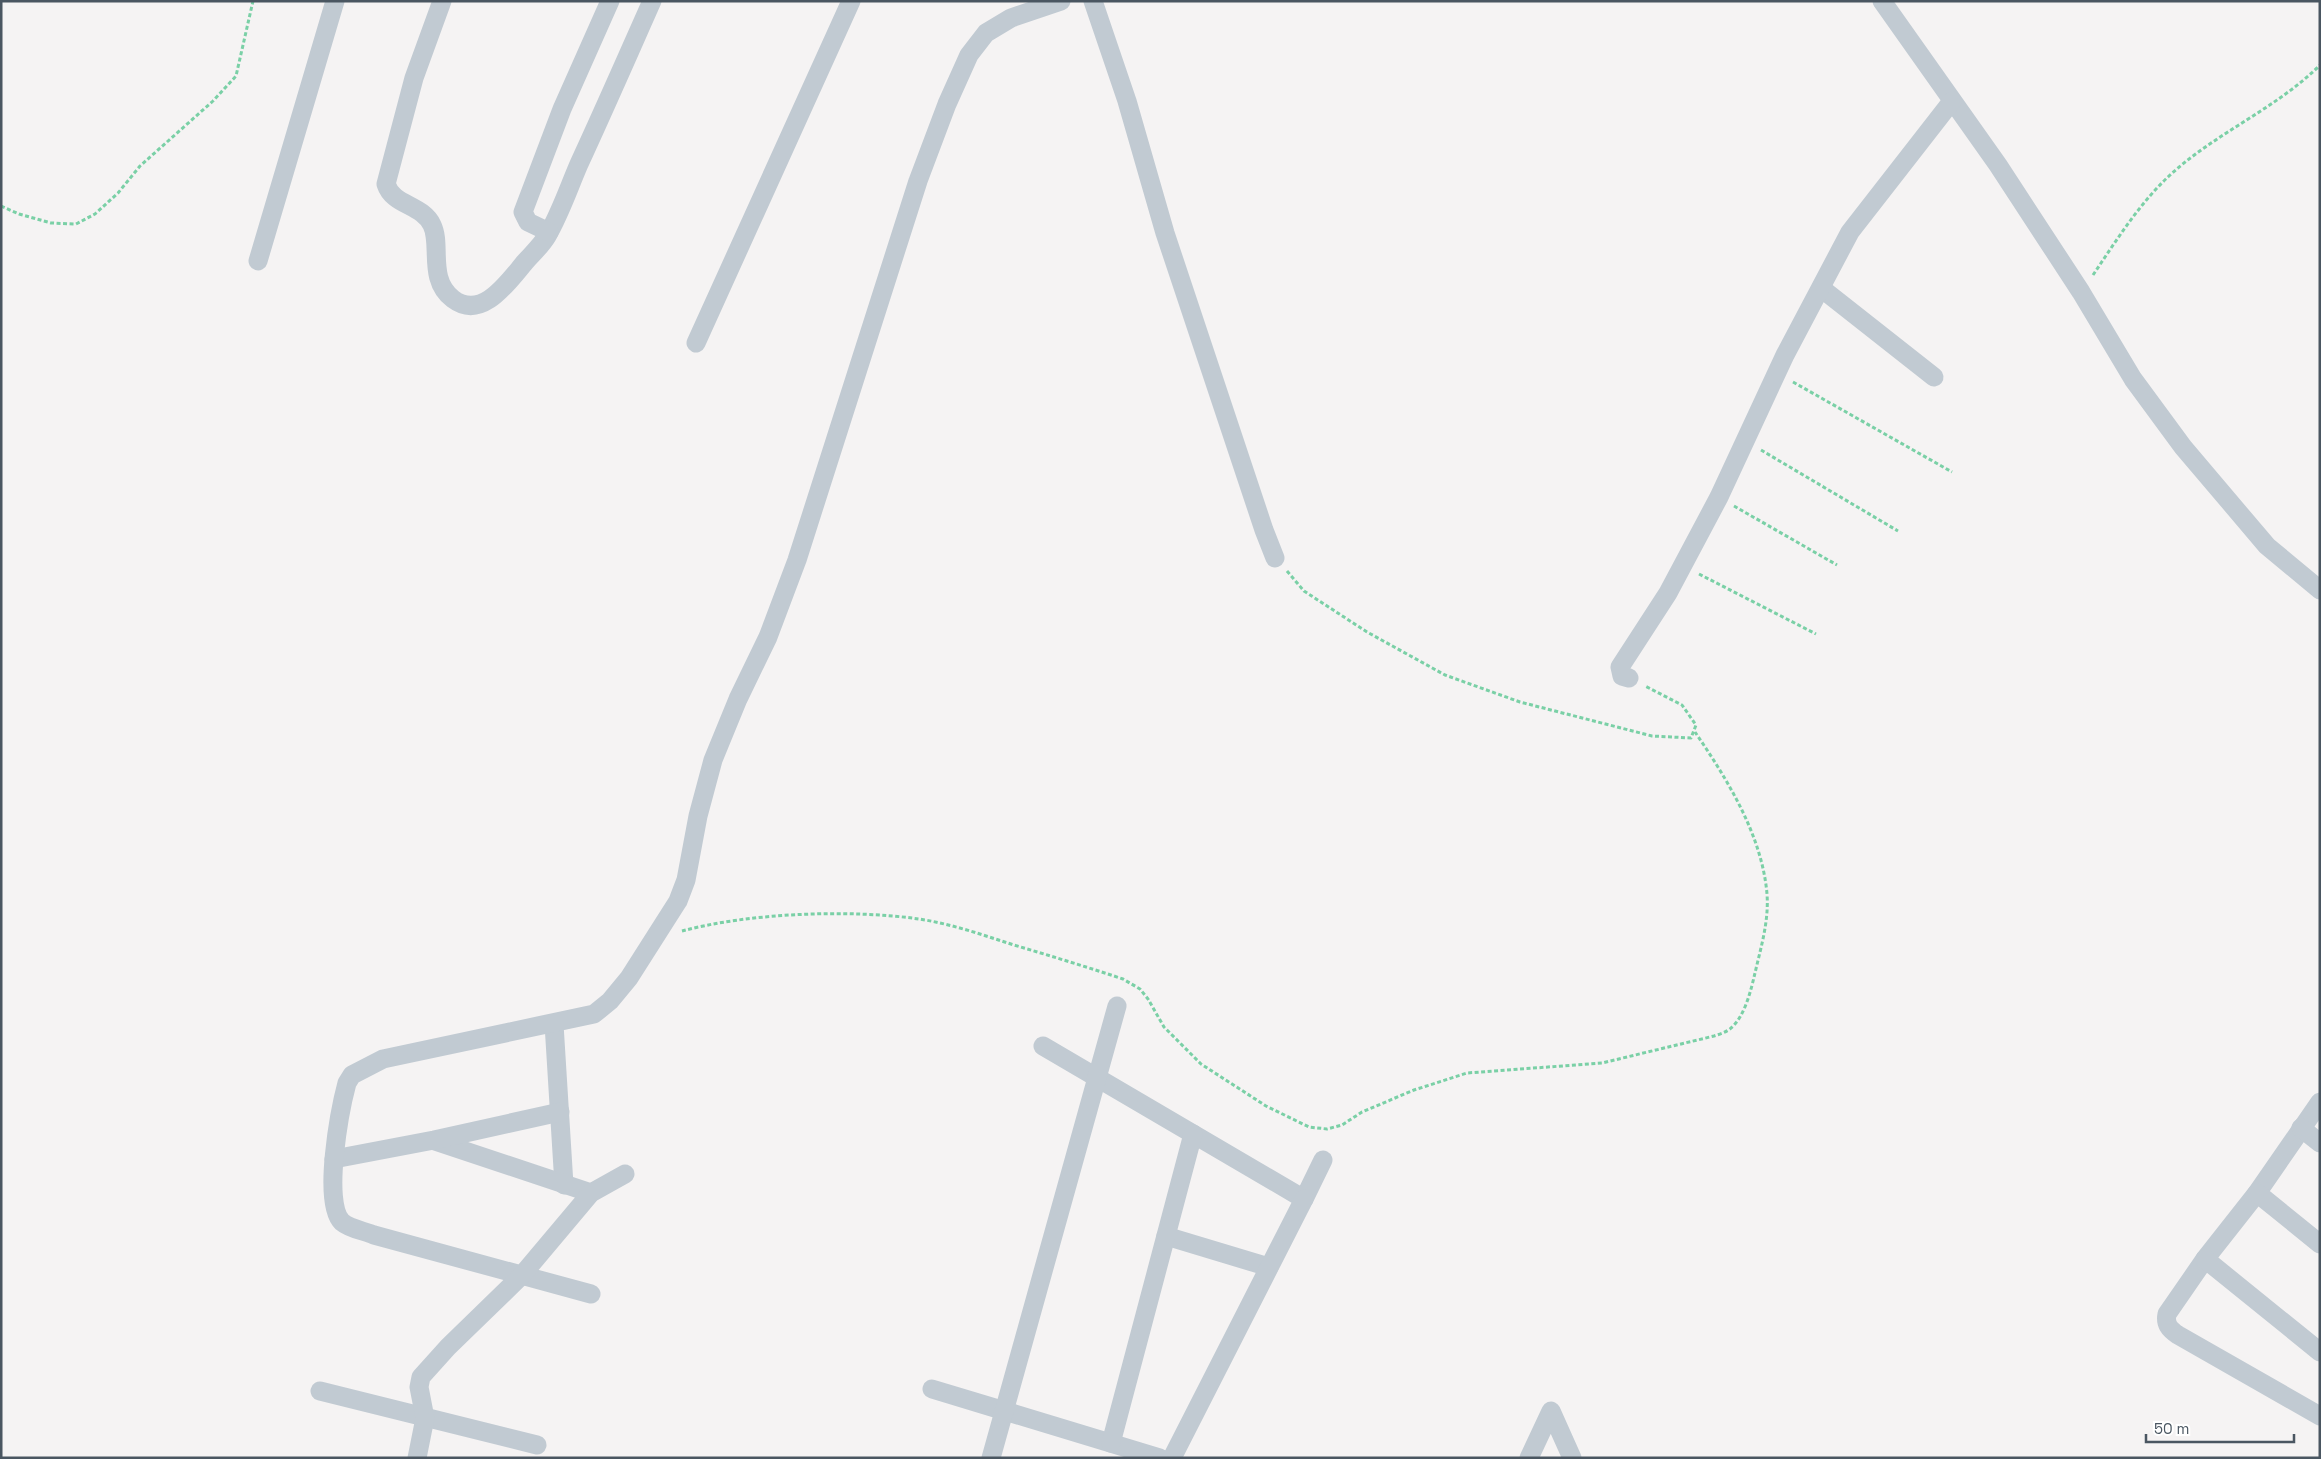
<svg xmlns="http://www.w3.org/2000/svg" width="2321" height="1459" font-family="'Space Grotesk',sans-serif">
	<style>
		.lines { fill: none; stroke-linecap: round; stroke-linejoin: round }
		.path { stroke: #7ad0a6; stroke-width: 3; stroke-dasharray: 4 2.5; stroke-linecap: butt }
		.minor { stroke: #c1cad2; stroke-width: 19 }
	</style>
	<rect width="100%" height="100%" fill="#f5f3f3"/>
	<g class="lines">
		<g class="path">
			<polyline points="1,206 19,214 51,223 76,224 95,214 118,193 140,166 213,101 236,76 253,1"/>
			<path d="M2093,275C2116,241 2139,204 2169,176C2215,133 2276,109 2320,65"/>
			<polyline points="1793,382 1952,472"/>
			<polyline points="1761,450 1898,531"/>
			<polyline points="1734,506 1837,565"/>
			<polyline points="1287,571 1304,591 1367,632 1445,675 1520,702 1652,736 1691,738 1696,725 1682,705 1645,686"/>
			<polyline points="1699,574 1816,634"/>
			<path d="M682,931C749,913 849,909 919,919C952,924 983,935 1014,945C1051,956 1087,967 1123,979L1140,989L1148,999L1164,1027L1201,1064L1266,1106L1309,1127L1327,1129L1342,1125L1362,1112L1414,1090L1467,1073L1602,1063L1714,1036C1720,1034 1727,1032 1731,1028C1745,1016 1751,990 1755,973C1761,947 1769,921 1767,894C1762,835 1727,779 1695,732"/>
		</g>
		<g class="minor">
			<path d="M442,1L414,78L386,184C393,206 422,204 432,225C442,245 427,279 453,299C482,321 508,282 525,262C532,254 541,246 547,236C560,214 569,187 579,164C604,110 628,55 652,1"/>
			<polyline points="1093,1 1127,101 1165,233 1264,530 1275,558"/>
			<polyline points="1882,1 1998,165 2081,292 2133,379 2183,447 2267,546 2320,590"/>
			<polyline points="549,232 528,222 523,212 562,109 610,1"/>
			<polyline points="258,261 335,1"/>
			<polyline points="1821,288 1934,377"/>
			<polyline points="696,343 851,1"/>
			<polyline points="1629,678 1622,676 1620,667 1668,593 1719,497 1785,355 1850,232 1952,101"/>
			<polyline points="554,1024 564,1185"/>
			<polyline points="1043,1046 1304,1199 1323,1160"/>
			<path d="M2320,1102L2257,1193L2205,1259L2167,1314C2165,1324 2169,1329 2178,1335L2320,1416"/>
			<polyline points="2301,1128 2320,1143"/>
			<polyline points="435,1141 591,1193"/>
			<polyline points="334,1159 434,1140 560,1112"/>
			<polyline points="2257,1193 2320,1244"/>
			<polyline points="1166,1236 1269,1267"/>
			<polyline points="2205,1259 2320,1352"/>
			<path d="M591,1294L374,1235C365,1231 350,1229 342,1222C322,1203 340,1109 347,1083L352,1075L383,1059L594,1014L610,1001L629,978L678,901L686,880L698,816L713,760L738,699L768,637L797,560L918,181L947,104L969,55L986,33L1011,18L1061,1"/>
			<polyline points="932,1389 1160,1458"/>
			<polyline points="320,1391 537,1445"/>
			<polyline points="1111,1443 1193,1134"/>
			<polyline points="417,1458 425,1418 419,1387 421,1377 448,1347 522,1275 591,1193 625,1174"/>
			<polyline points="991,1458 1117,1006"/>
			<polyline points="1172,1458 1304,1199"/>
			<polyline points="1529,1458 1551,1411 1572,1458"/>
		</g>
	</g>
	<rect width="2321" height="1459" fill="none" stroke="#4a5661" stroke-width="5"/>
	<path d="M2146 1434v8h148v-8" fill="none" stroke="#4a5661" stroke-width="2.5"/>
	<text x="2154" y="1434" font-size="15" fill="#4a5661" stroke="#ffffff" stroke-width="4" paint-order="stroke">50 m</text>
</svg>
